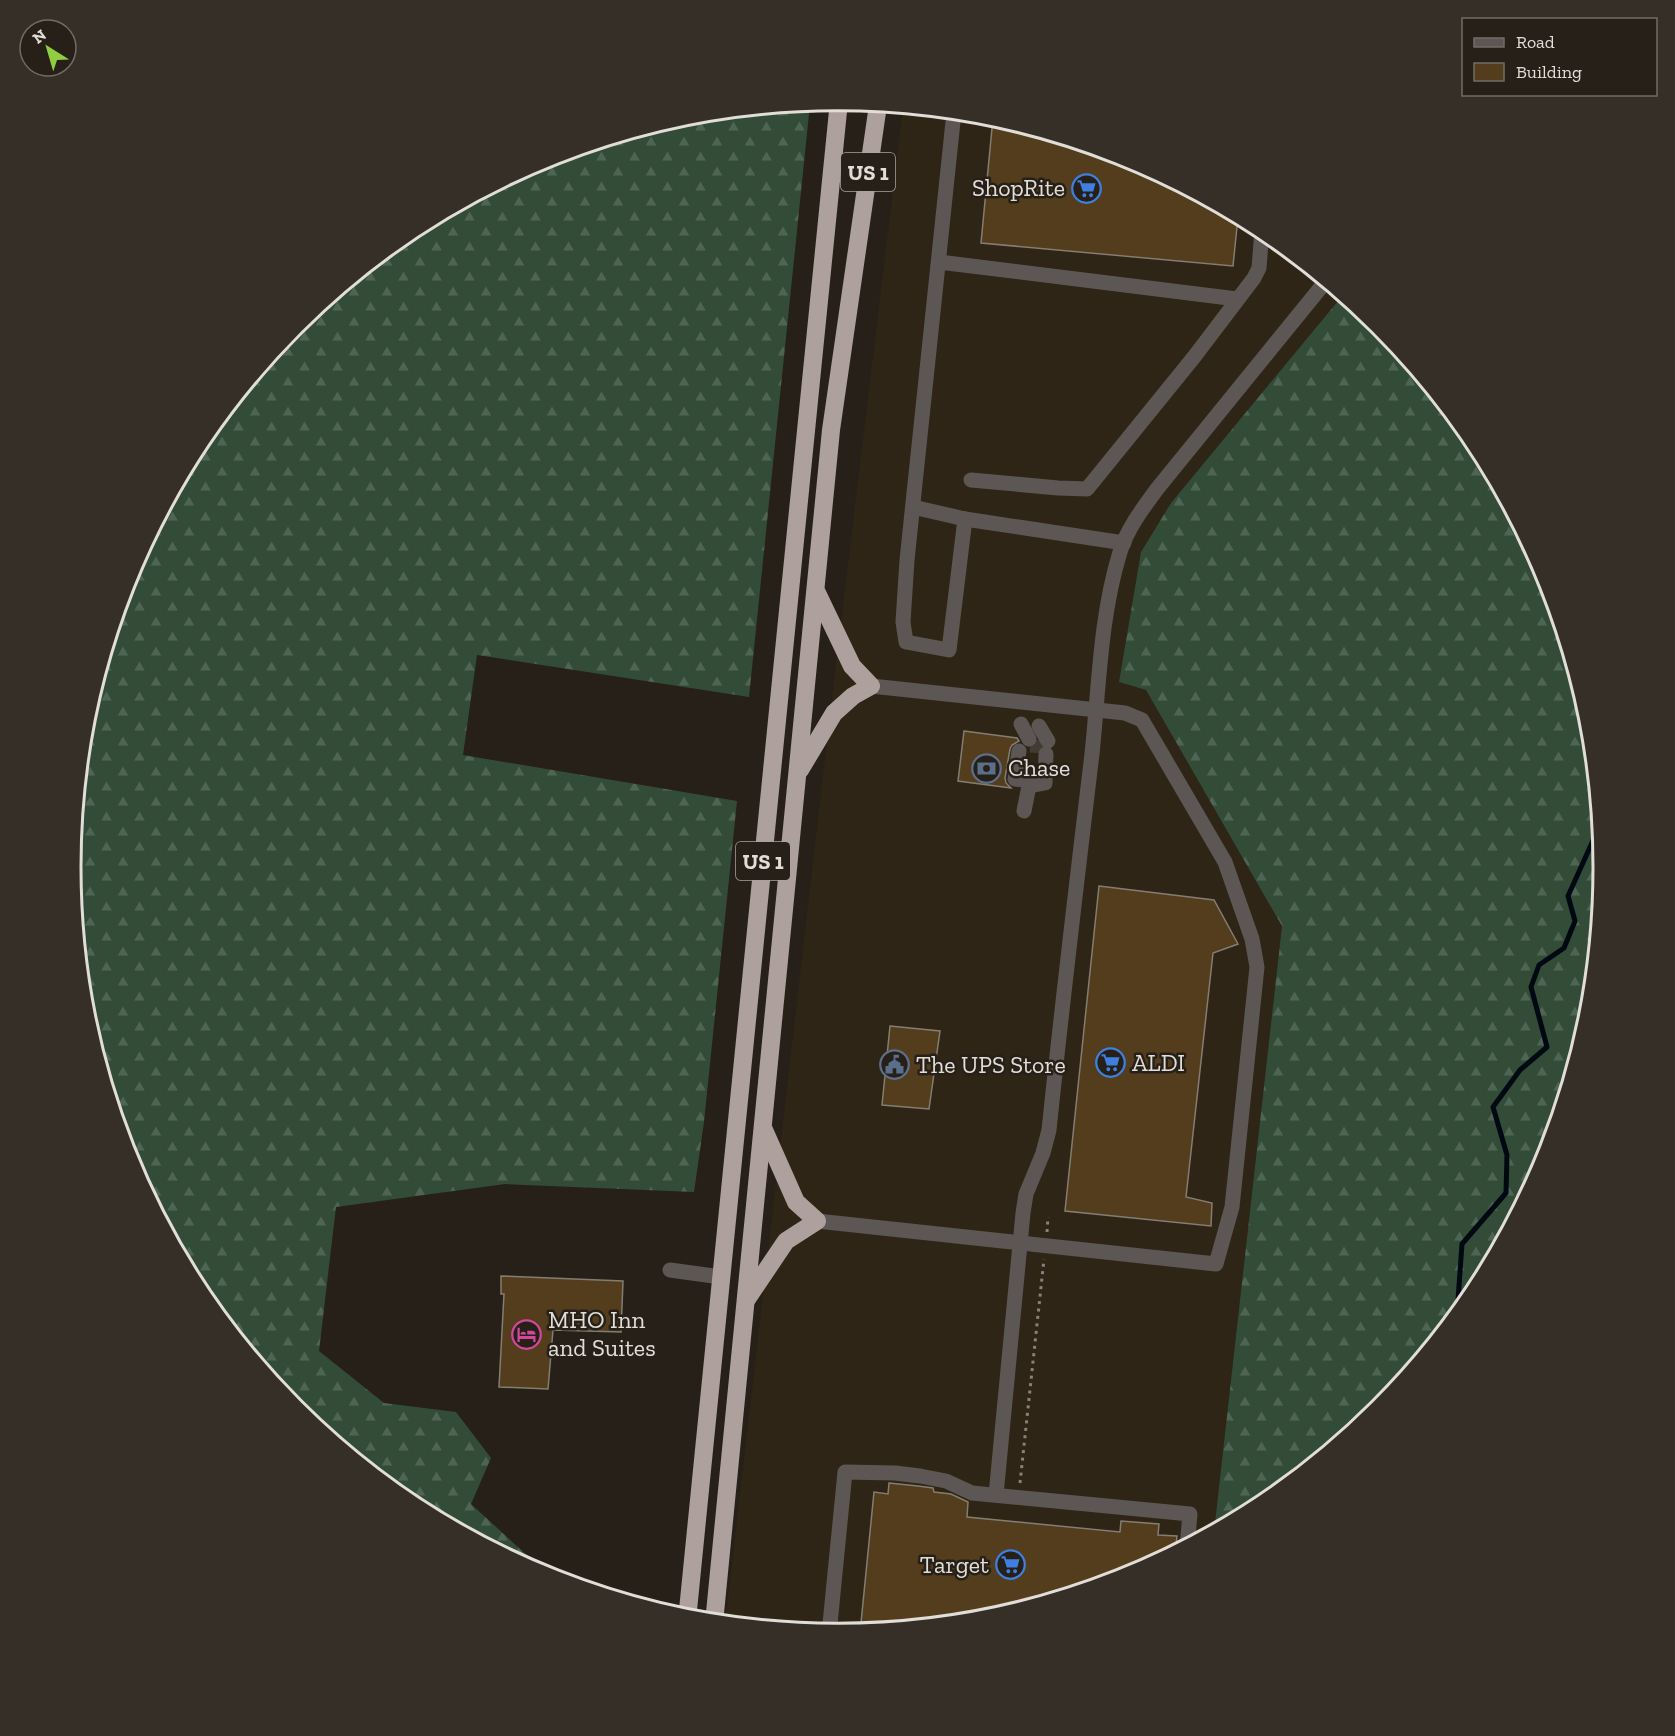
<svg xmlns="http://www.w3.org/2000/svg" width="1675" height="1736" font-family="'Zilla Slab',serif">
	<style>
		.built { fill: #2f2517 }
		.forest { fill: url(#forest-firs) }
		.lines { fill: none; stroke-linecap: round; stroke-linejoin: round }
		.stream { stroke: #000912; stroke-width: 5 }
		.building { fill: #533d1c; stroke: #847d72; stroke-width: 1.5 }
		.minor-tunnel { stroke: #423c35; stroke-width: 15; stroke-dasharray: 15 8; stroke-linecap: butt }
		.path { stroke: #87827b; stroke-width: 3; stroke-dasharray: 3 4.5; stroke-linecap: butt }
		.minor { stroke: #5c5655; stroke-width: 15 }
		.highway { stroke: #aea09c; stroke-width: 18 }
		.labels { text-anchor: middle; stroke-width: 5; stroke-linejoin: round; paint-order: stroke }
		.shield { fill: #262018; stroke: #a9a49e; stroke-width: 1.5 }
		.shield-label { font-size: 22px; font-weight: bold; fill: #e1ddd7 }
		.poi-label { font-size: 24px; fill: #e1ddd7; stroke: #262018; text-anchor: start }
		.rim { fill: none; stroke: #e1ddd7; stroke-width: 3 }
	</style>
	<defs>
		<pattern id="forest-firs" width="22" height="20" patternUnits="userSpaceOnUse" patternTransform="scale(1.5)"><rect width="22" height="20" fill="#324c38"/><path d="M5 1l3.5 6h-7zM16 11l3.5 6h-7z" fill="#4f6554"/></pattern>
	</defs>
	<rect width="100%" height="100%" fill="#262018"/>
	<polygon class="built" points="903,107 987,116 1131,160 1264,230 1343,295 1171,503 1141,552 1119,682 1146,690 1282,926 1214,1532 1131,1577 987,1620 837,1635 725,1624 835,672"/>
	<g class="forest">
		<polygon points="810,104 749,697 477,655 463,755 737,801 704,1122 694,1192 505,1184 336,1207 319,1351 384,1403 456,1412 491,1458 471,1504 554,1580 544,1576 411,1506 295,1410 200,1294 129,1161 85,1017 71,868 85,718 129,574 200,442 295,325 412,230 544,159 688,116"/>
		<polygon points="1343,295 1380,326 1475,442 1546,575 1590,719 1604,868 1590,1018 1546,1162 1475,1294 1380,1411 1263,1506 1214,1532 1282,926 1146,690 1119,682 1141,552 1171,503"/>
	</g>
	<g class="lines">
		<polyline class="stream" points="1454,1320 1457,1314 1462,1244 1506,1193 1507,1155 1493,1107 1520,1070 1547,1047 1531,987 1539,965 1564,948 1575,921 1568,896 1600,825"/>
	</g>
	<g class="building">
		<polygon points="993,118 1131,160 1238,217 1233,266 981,243"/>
		<polygon points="964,731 1017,738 1019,741 1012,745 1010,749 1005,778 1006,783 1011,788 958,781"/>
		<polygon points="1099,886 1214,900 1238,944 1213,953 1186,1197 1212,1203 1211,1226 1065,1211"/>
		<polygon points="890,1026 940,1031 929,1109 882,1105"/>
		<polygon points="501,1276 623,1281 621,1332 553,1330 548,1389 499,1387 504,1294 501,1294"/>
		<polygon points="889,1483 918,1486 933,1488 934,1492 951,1494 968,1502 967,1517 1120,1532 1121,1521 1159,1524 1158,1535 1177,1536 1175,1553 1131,1577 987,1620 860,1633 874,1492 888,1494"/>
	</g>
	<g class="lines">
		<polyline class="minor-tunnel" points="1037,753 1038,740"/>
		<g class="path">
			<polyline points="1047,1232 1048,1217"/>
			<polyline points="1020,1483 1044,1259"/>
		</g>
		<g class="minor">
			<polyline points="954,112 907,560 903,622 906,642 949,650 965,519"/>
			<polyline points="939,262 1237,299"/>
			<polyline points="971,480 1058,488 1087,489 1194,357 1254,278 1259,268 1262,230"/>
			<polyline points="913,507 965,519 1124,543"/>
			<polyline points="1021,724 1029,739"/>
			<polyline points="1039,726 1048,741"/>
			<polyline points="1019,751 1015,779 1024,780"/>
			<polyline points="1024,811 1029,786 1045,783 1046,754"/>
			<polyline points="817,1221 1216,1264 1232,1207 1257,967 1252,939 1225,862 1142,720 1125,713 871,686"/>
			<polyline points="670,1270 721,1277"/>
			<path d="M996,1495L1023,1213L1026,1194L1043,1153L1049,1130C1062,1005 1077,879 1092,754C1099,687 1100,617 1120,552C1127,529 1143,508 1157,489L1326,281"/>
			<polyline points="829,1634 845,1472 895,1473 920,1476 946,1481 972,1493 1190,1514 1187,1547"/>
		</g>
		<g class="highway">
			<polyline points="800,770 834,713 853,696 871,686 852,666 817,593"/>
			<polyline points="747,1299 786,1241 817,1221 796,1202 764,1130"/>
			<polyline points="687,1620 839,101"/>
			<polyline points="714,1623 831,430 878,105"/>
		</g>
	</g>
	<defs>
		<symbol id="supermarket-ring" viewBox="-11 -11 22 22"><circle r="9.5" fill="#262018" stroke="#3f7fe0" stroke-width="1.5"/><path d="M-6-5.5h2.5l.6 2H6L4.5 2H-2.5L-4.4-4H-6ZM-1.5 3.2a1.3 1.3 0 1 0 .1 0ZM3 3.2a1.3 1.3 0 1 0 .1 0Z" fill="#3f7fe0"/></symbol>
		<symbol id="bank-ring" viewBox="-11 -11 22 22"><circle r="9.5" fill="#262018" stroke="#5c6f8a" stroke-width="1.5"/><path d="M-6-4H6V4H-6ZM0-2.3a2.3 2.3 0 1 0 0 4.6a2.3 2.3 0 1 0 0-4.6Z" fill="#5c6f8a"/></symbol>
		<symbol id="civic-ring" viewBox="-11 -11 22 22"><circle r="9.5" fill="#262018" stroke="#5c6f8a" stroke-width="1.5"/><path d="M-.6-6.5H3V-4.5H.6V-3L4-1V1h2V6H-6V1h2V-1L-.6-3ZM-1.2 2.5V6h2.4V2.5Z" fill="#5c6f8a"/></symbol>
		<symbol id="hotel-ring" viewBox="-11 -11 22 22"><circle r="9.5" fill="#262018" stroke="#d1479c" stroke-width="1.5"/><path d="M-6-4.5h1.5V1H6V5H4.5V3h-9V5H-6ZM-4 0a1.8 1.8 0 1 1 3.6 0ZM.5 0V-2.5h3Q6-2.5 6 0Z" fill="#d1479c"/></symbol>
	</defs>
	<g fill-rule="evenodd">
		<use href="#supermarket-ring" x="1070" y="172" width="33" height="33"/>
		<use href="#bank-ring" x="970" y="752" width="33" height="33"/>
		<use href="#supermarket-ring" x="1094" y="1046" width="33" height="33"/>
		<use href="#civic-ring" x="878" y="1048" width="33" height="33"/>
		<use href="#hotel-ring" x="510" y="1318" width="33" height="33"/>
		<use href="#supermarket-ring" x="994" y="1548" width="33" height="33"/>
	</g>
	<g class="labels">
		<g class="shield">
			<rect x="841" y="153" width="54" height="38" rx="4.5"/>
			<rect x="736" y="842" width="54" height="38" rx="4.5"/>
		</g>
		<g class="shield-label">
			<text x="868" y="180">US 1</text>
			<text x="763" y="869">US 1</text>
		</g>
		<g class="poi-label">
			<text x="1065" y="196" text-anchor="end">ShopRite</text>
			<text x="1008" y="776">Chase</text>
			<text x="1132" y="1071">ALDI</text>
			<text x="916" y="1073">The UPS Store</text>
			<text x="548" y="1328">MHO Inn<tspan x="548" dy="28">and Suites</tspan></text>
			<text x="989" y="1573" text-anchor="end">Target</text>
		</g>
	</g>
	<path d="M0 0H1675V1736H0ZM81 867a756 756 0 1 1 1512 0a756 756 0 1 1-1512 0Z" fill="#352f27" fill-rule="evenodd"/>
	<path class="rim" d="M81 867a756 756 0 1 1 1512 0a756 756 0 1 1-1512 0Z"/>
	<rect x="1462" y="18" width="195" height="78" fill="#262018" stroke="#716c64" stroke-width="1.5"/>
	<rect x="1474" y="38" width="30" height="9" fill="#5c5655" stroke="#716c64" stroke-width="1.5"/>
	<text x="1516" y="48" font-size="18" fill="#e1ddd7">Road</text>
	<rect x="1474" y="63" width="30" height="18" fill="#533d1c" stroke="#716c64" stroke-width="1.5"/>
	<text x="1516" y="78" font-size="18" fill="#e1ddd7">Building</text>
	<g transform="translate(48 48) rotate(323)"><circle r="28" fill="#262018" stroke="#716c64" stroke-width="1.5"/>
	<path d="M0-4.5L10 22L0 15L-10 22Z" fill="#90cd40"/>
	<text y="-9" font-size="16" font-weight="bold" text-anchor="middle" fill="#e1ddd7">N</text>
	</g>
</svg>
